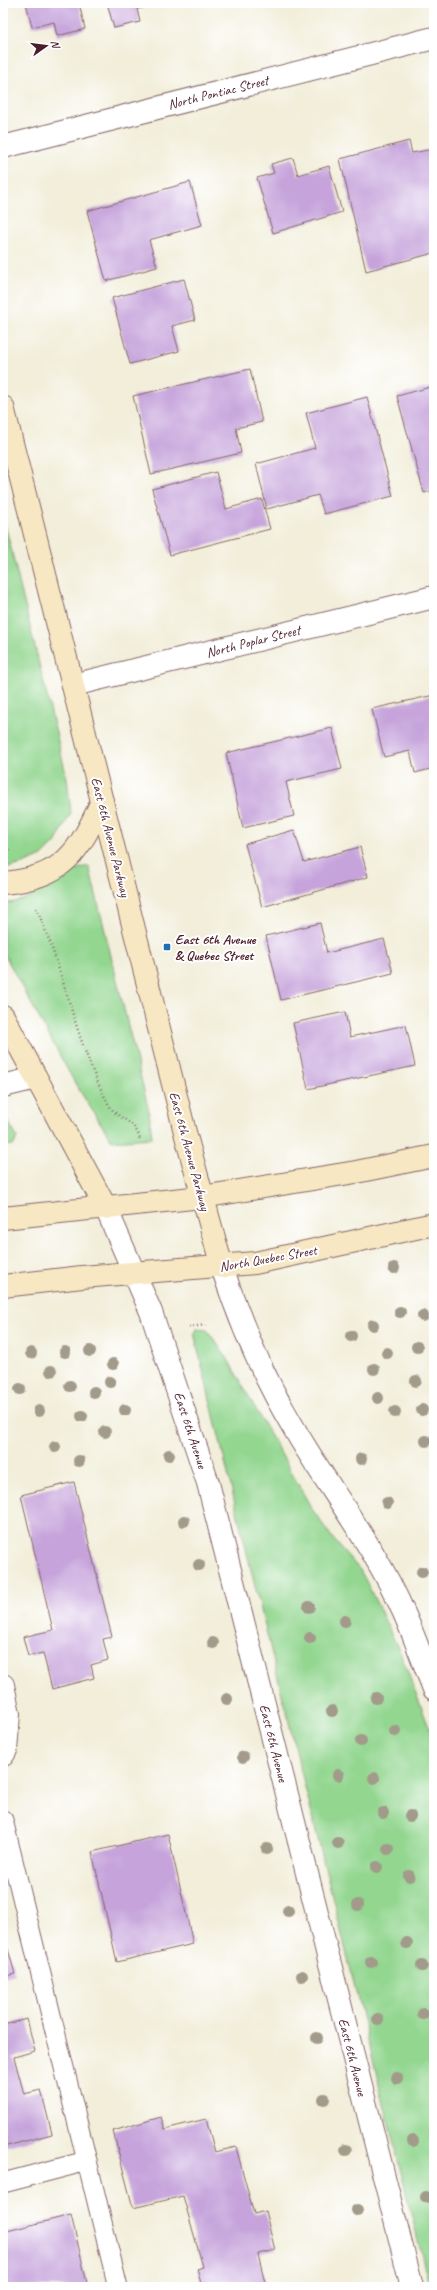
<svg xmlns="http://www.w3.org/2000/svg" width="437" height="2290" font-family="Caveat,sans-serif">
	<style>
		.green { fill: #92d68f; stroke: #6e7a5d }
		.building { fill: #c6a4db }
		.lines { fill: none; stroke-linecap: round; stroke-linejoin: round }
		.service-casing { stroke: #856768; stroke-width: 21 }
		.minor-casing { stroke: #856768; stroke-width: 24 }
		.tertiary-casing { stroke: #856768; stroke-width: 24 }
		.secondary-casing { stroke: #856768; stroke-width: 24 }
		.path { stroke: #856768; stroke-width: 2.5; stroke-dasharray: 1 3; stroke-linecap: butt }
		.service { stroke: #fff; stroke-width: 19 }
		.minor { stroke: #fff; stroke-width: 22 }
		.tertiary { stroke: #fff; stroke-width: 22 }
		.secondary { stroke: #f7e8c3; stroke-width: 22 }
		.tree { fill: #a29a8a }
		.poi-dot { fill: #1f6fb2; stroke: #fff; stroke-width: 1.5 }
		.labels { text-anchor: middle; stroke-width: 4; stroke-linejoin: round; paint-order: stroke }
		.street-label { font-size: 14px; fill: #4a1f2b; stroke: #fff }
		.poi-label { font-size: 14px; font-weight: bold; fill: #4a1f2b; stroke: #fff; text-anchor: start }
	</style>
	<rect width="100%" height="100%" fill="#fff"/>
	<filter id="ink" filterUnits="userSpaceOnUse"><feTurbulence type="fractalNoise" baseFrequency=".025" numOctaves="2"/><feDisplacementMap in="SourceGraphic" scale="8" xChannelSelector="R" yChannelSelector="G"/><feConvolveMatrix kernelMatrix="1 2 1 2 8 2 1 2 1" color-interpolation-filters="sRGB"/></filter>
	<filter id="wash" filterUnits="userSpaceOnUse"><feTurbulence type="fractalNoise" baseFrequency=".012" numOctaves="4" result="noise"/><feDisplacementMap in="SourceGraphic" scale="16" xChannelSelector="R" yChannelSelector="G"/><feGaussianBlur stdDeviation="0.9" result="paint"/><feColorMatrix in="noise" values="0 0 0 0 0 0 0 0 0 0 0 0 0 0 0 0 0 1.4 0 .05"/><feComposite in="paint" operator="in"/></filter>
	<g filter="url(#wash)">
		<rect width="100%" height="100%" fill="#f2eeda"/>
		<g class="green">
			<polygon points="3,516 67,778 71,813 55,843 42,856 23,864 3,869"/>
			<path d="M89,866L149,1111L152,1138L112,1141L76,1085L3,952V903C37,904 58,871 89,866Z"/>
			<polygon points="3,1113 17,1137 14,1145 3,1146"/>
			<polygon points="196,1329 207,1330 226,1356 312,1509 334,1540 360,1570 367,1583 400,1652 434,1740 434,2287 429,2285 252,1574 194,1333"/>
		</g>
		<g id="blocks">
			<g class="building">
				<polygon points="26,3 79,3 85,29 57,36 54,22 32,27"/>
				<polygon points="107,3 161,3 161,4 137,9 140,22 114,28"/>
				<polygon points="409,141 412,153 433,149 434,154 434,253 366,271 340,159"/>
				<polygon points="293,158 298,175 329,166 342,212 273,233 257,178 274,173 271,164"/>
				<polygon points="190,182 202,225 149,240 157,267 106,281 87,211"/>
				<polygon points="184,279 195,320 172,326 179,351 130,364 112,298"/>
				<polygon points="250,369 262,422 236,428 241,453 151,474 133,396"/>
				<polygon points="434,386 434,490 424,493 397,396"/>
				<polygon points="367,397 393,496 324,514 318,495 267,509 256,464 315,448 306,413"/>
				<polygon points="216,472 226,509 262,499 270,529 170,555 152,489"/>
				<polygon points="434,695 434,768 415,773 410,751 384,757 372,709"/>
				<polygon points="332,728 342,769 286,782 294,816 243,828 226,753"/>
				<polygon points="294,830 304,862 360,847 368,877 262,907 245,844"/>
				<polygon points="320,923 327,953 384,939 393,973 281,1000 266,936"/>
				<polygon points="345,1012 350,1037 406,1025 415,1066 308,1089 293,1023"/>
				<polygon points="74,1482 112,1637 103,1639 108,1660 91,1665 94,1678 52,1689 43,1653 28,1656 23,1637 53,1630 21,1495"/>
				<polygon points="168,1834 193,1944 117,1962 92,1852"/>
				<polygon points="6,1942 15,1974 3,1977 3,1943"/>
				<polygon points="27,2019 35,2051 14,2057 24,2094 41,2090 52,2134 3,2147 3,2025"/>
				<polygon points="161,2117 165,2129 206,2119 215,2152 236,2147 254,2214 265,2211 275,2250 258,2254 265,2282 258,2283 259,2287 202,2287 197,2269 203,2267 183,2196 133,2208 113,2131"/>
				<polygon points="71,2215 88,2287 3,2287 3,2232"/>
			</g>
		</g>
	</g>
	<g filter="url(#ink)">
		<use href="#blocks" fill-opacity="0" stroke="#856768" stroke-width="1"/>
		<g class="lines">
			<defs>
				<g id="service">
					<polyline points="3,1820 118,2287"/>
					<polyline points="3,2183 87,2161"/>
				</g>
				<g id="minor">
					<polyline points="3,147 434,38"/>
					<polyline points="73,685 434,597"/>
					<polyline points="3,1086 36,1078"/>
					<polyline points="3,1685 9,1714 6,1750 3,1755"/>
				</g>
				<g id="tertiary">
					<polyline points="106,1208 151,1312 208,1483 412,2287"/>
					<path d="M222,1267C240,1322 262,1375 292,1425C328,1488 375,1546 404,1613C415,1638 424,1664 434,1689"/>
				</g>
				<g id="secondary">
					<polyline points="3,407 186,1136 222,1267"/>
					<path d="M3,883C64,878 79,852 102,801"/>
					<polyline points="3,1016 106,1208"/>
					<polyline points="3,1218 202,1197 356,1172 434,1156"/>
					<polyline points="3,1286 82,1277 255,1263 434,1224"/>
				</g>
			</defs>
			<use href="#service" class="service-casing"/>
			<use href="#minor" class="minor-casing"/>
			<use href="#tertiary" class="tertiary-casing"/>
			<use href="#secondary" class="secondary-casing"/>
			<g class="path">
				<polyline points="3,839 10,852"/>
				<path d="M36,908C65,971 75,1043 109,1105C118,1121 135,1118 140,1140"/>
				<polyline points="189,1327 207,1325"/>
			</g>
			<use href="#service" class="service"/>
			<use href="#minor" class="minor"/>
			<use href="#tertiary" class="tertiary"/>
			<use href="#secondary" class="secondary"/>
		</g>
		<g class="tree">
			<circle cx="394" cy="1268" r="6"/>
			<circle cx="400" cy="1312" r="6"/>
			<circle cx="423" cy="1316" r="6"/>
			<circle cx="373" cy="1325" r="6"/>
			<circle cx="351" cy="1336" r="6"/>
			<circle cx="417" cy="1347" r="6"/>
			<circle cx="90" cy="1351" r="6"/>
			<circle cx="65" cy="1352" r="6"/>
			<circle cx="31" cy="1353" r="6"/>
			<circle cx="387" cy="1353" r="6"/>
			<circle cx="113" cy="1364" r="6"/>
			<circle cx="374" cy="1369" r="6"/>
			<circle cx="51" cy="1371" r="6"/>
			<circle cx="416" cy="1381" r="6"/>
			<circle cx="110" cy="1382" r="6"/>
			<circle cx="70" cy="1386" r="6"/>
			<circle cx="20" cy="1389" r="6"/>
			<circle cx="94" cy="1392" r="6"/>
			<circle cx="378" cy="1398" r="6"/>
			<circle cx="125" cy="1410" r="6"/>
			<circle cx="422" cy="1410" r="6"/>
			<circle cx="39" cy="1411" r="6"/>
			<circle cx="395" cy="1412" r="6"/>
			<circle cx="82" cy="1416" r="6"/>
			<circle cx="105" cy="1432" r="6"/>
			<circle cx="426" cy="1441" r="6"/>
			<circle cx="55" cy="1447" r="6"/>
			<circle cx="169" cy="1455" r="6"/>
			<circle cx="361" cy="1459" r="6"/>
			<circle cx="79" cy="1461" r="6"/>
			<circle cx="387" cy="1503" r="6"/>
			<circle cx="184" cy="1521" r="6"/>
			<circle cx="199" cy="1565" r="6"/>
			<circle cx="422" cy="1572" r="6"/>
			<circle cx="309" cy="1607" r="6"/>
			<circle cx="345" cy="1621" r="6"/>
			<circle cx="310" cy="1638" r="6"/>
			<circle cx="213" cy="1643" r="6"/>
			<circle cx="376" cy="1698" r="6"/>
			<circle cx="227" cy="1699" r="6"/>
			<circle cx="332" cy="1711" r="6"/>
			<circle cx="395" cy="1731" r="6"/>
			<circle cx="361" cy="1741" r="6"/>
			<circle cx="243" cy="1757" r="6"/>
			<circle cx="338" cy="1775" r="6"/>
			<circle cx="374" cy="1778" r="6"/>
			<circle cx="383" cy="1813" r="6"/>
			<circle cx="410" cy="1816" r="6"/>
			<circle cx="338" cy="1843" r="6"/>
			<circle cx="267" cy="1849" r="6"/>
			<circle cx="388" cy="1849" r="6"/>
			<circle cx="377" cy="1867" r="6"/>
			<circle cx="409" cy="1876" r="6"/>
			<circle cx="358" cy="1905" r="6"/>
			<circle cx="288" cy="1911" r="6"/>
			<circle cx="407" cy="1943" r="6"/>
			<circle cx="371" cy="1962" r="6"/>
			<circle cx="422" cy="1966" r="6"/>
			<circle cx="302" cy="1976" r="6"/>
			<circle cx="423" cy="2014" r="6"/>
			<circle cx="378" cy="2019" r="6"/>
			<circle cx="317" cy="2038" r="6"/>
			<circle cx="397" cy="2078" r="6"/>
			<circle cx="324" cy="2099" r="6"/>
			<circle cx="413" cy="2141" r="6"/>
			<circle cx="346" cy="2150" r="6"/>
			<circle cx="426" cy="2197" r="6"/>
			<circle cx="357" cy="2210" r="6"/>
		</g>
	</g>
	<rect class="poi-dot" x="163" y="943" width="8" height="8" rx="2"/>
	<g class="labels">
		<g class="street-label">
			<text transform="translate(218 92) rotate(-14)" y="5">North Pontiac Street</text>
			<text transform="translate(253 641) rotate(-14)" y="5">North Poplar Street</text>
			<text transform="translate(111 837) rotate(76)" y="5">East 6th Avenue Parkway</text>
			<text transform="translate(190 1151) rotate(75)" y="5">East 6th Avenue Parkway</text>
			<text transform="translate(268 1258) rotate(-10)" y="5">North Quebec Street</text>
			<text transform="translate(191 1430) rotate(72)" y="5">East 6th Avenue</text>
			<text transform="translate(274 1743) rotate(76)" y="5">East 6th Avenue</text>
			<text transform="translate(353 2057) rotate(76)" y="5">East 6th Avenue</text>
		</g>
		<g class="poi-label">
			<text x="175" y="944">East 6th Avenue<tspan x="175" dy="16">&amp; Quebec Street</tspan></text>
		</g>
	</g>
	<rect width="437" height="2290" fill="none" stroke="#fff" stroke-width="16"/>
	<g transform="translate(46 46) rotate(76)" stroke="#ffffff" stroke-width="3" paint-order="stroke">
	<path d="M0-3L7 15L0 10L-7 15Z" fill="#4a1f2b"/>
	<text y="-6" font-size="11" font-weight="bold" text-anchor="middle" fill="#4a1f2b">N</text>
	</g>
</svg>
